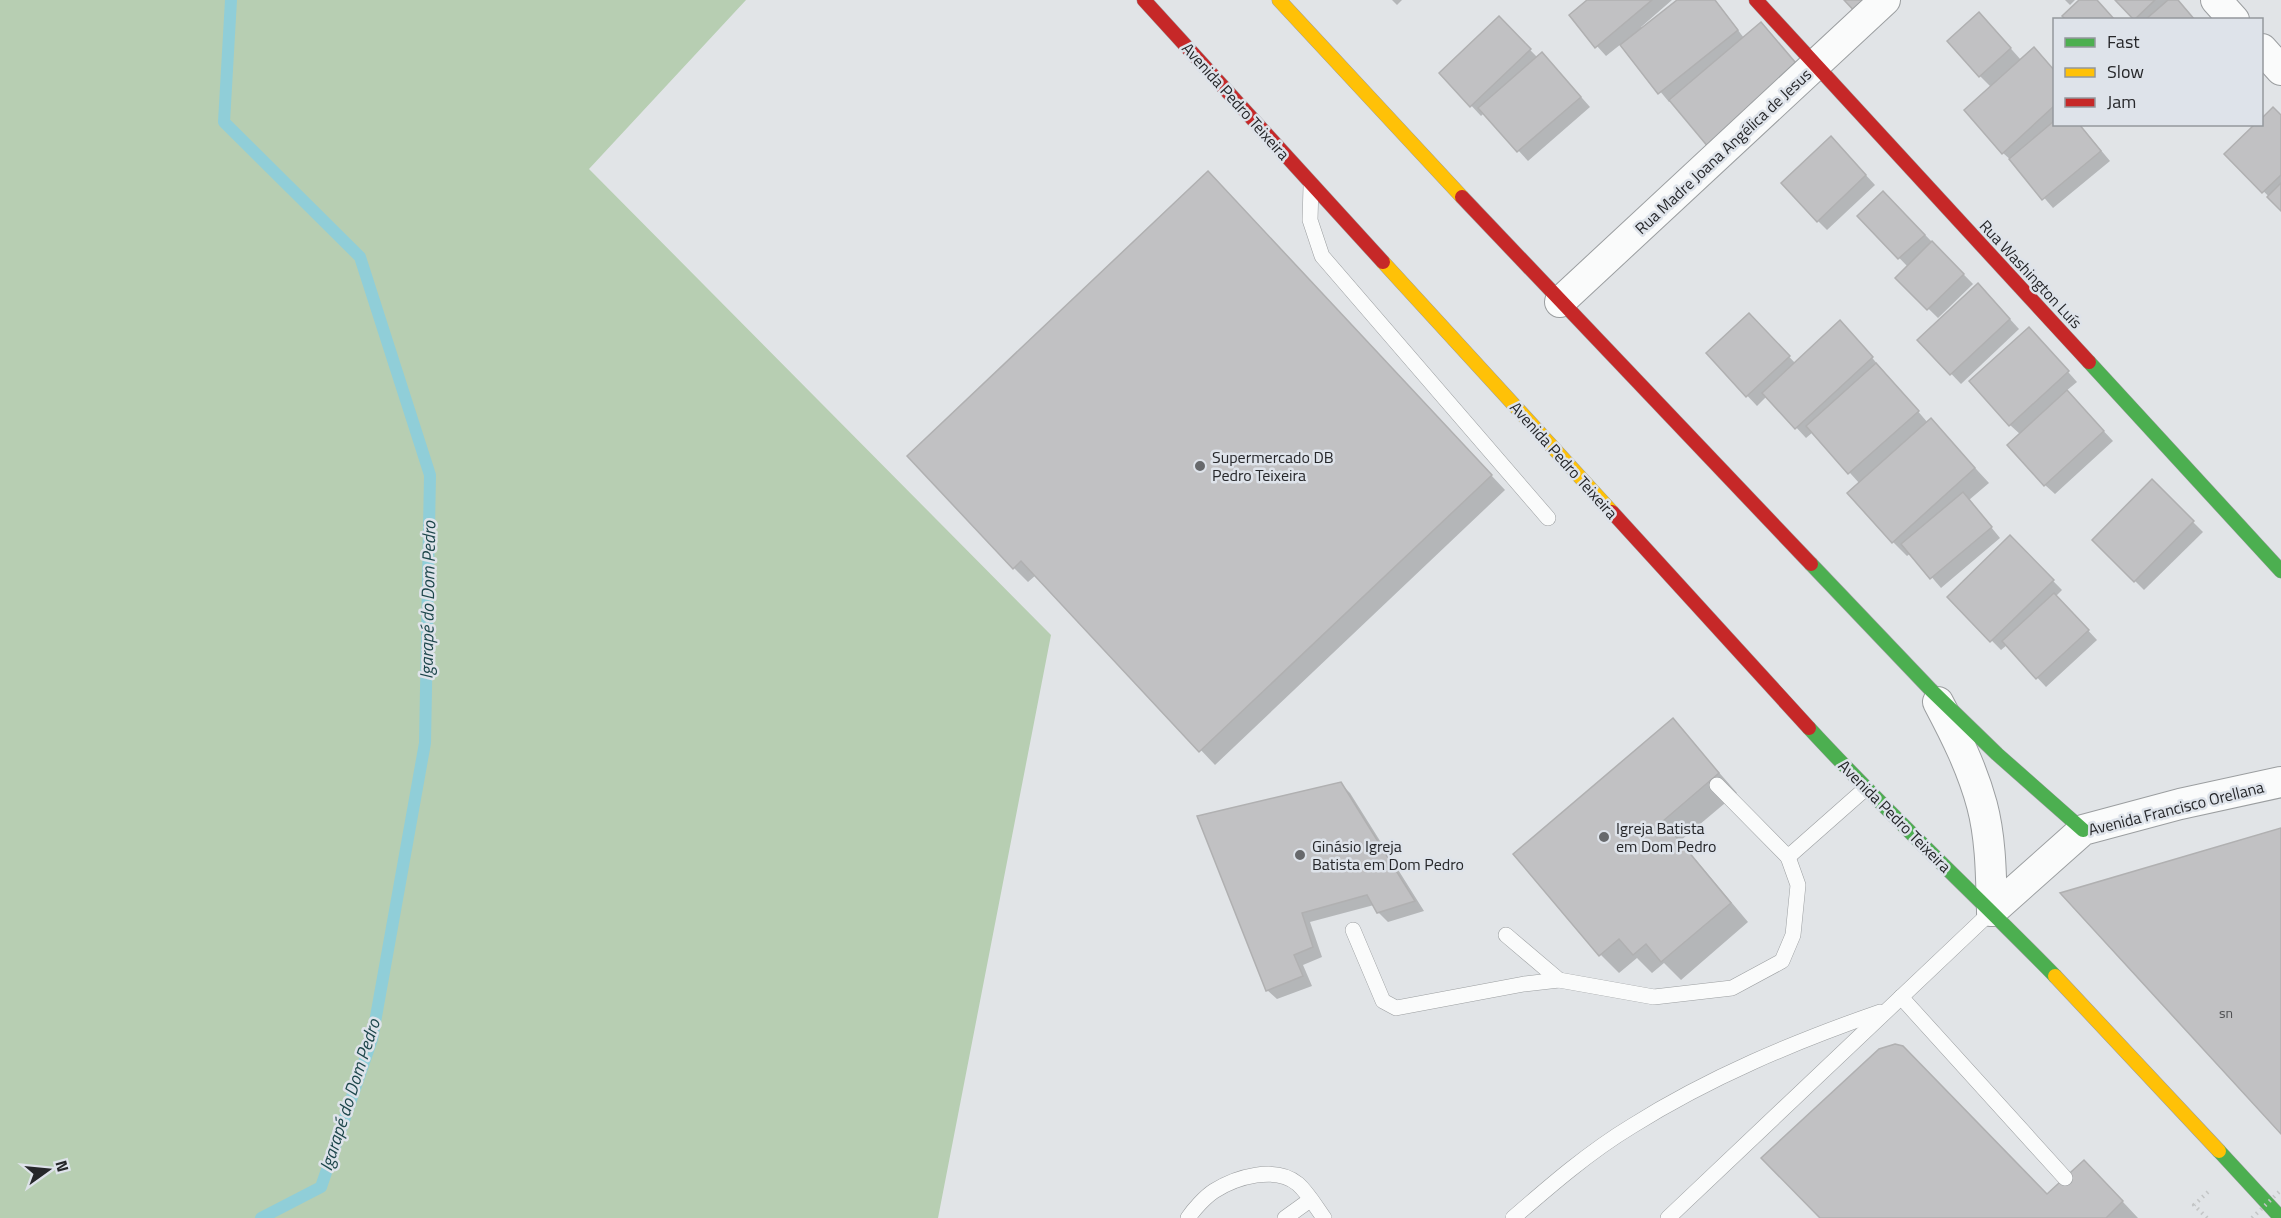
<svg xmlns="http://www.w3.org/2000/svg" width="2281" height="1218" font-family="'Titillium Web',sans-serif">
	<style>
		.forest { fill: #b7ceb2 }
		.shadow { fill: #0003 }
		.lines { fill: none; stroke-linecap: round; stroke-linejoin: round }
		.stream { stroke: #90ced8; stroke-width: 12 }
		.building { fill: #c1c1c3; stroke: #b0b0b1; stroke-width: 1.5 }
		.lane-casing { stroke: #9b9ea0; stroke-width: 16 }
		.street-casing { stroke: #9b9ea0; stroke-width: 32 }
		.fast-casing { stroke: #9b9ea0; stroke-width: 15 }
		.slow-casing { stroke: #9b9ea0; stroke-width: 15 }
		.jam-casing { stroke: #9b9ea0; stroke-width: 15 }
		.path { stroke: #c3c5c6; stroke-width: 4; stroke-dasharray: 1.5 4.5; stroke-linecap: butt }
		.lane { stroke: #fafbfb; stroke-width: 15 }
		.street { stroke: #fafbfb; stroke-width: 30 }
		.fast { stroke: #4caf50; stroke-width: 14 }
		.slow { stroke: #ffc107; stroke-width: 14 }
		.jam { stroke: #c62828; stroke-width: 14 }
		.path-bridge { stroke: #c3c5c6; stroke-width: 4; stroke-dasharray: 1.5 4.5; stroke-linecap: butt }
		.poi-dot { fill: #67696c; stroke: #dee3ea; stroke-width: 2 }
		.labels { text-anchor: middle; stroke-width: 5; stroke-linejoin: round; paint-order: stroke }
		.number-label { font-size: 14px; fill: #4d4e50 }
		.street-label { font-size: 16px; fill: #26272a; stroke: #dee3ea }
		.poi-label { font-size: 16px; fill: #26272a; stroke: #dee3ea; text-anchor: start }
		.water-label { font-size: 18px; font-style: italic; fill: #1d464b; stroke: #dee3ea }
	</style>
	<rect width="100%" height="100%" fill="#e1e4e7"/>
	<polygon class="forest" points="0,0 746,0 589,169 1051,635 938,1218 0,1218"/>
	<g class="shadow">
		<polygon points="1392,0 1402,0 1397,5"/>
		<polygon points="1589,0 1672,0 1641,27 1643,29 1679,0 1715,0 1744,38 1669,102 1621,44 1606,56 1597,46"/>
		<polygon points="2065,0 2075,0 2070,5"/>
		<polygon points="2117,0 2176,0 2194,20 2135,20"/>
		<polygon points="1499,18 1538,58 1552,64 1590,107 1528,161 1484,113 1481,116 1441,73"/>
		<polygon points="1989,24 2021,60 2044,58 2054,71 2054,124 2079,124 2110,161 2053,208 2013,162 2003,153 1991,87 1980,76"/>
		<polygon points="2273,109 2281,117 2281,209 2227,154 2262,124 2262,120"/>
		<polygon points="1841,148 1875,185 1827,230 1818,221"/>
		<polygon points="1222,187 1505,490 1215,765 1036,575 1028,582 1014,568"/>
		<polygon points="1893,202 1973,284 1938,318 1897,278 1908,267 1859,216"/>
		<polygon points="1988,295 2019,329 1961,384 1919,340"/>
		<polygon points="1759,325 1796,364 1850,332 1928,423 1931,420 1989,483 1969,500 2000,538 1941,588 1911,553 1907,556 1893,542 1860,484 1813,432 1806,438 1767,396 1757,406 1708,354"/>
		<polygon points="2038,338 2077,382 2066,391 2113,441 2055,494 2045,485 2021,435 2010,425"/>
		<polygon points="2152,481 2203,532 2144,590 2094,540"/>
		<polygon points="2010,537 2062,590 2056,596 2097,640 2046,687 2007,645 2001,650 1949,597"/>
		<polygon points="1673,720 1737,793 1680,841 1748,922 1681,980 1664,963 1652,973 1637,958 1619,973 1601,955"/>
		<polygon points="1340,783 1350,793 1424,911 1388,922 1378,912 1374,905 1310,922 1322,957 1303,965 1312,986 1277,999 1267,990"/>
		<polygon points="2109,1187 2138,1218 1822,1218 2047,1195"/>
	</g>
	<g class="lines">
		<polyline class="stream" points="231,0 224,122 360,257 430,475 425,743 372,1039 321,1187 261,1218"/>
	</g>
	<g class="building">
		<polygon points="1587,0 1652,0 1595,48 1569,15"/>
		<polygon points="1677,0 1715,0 1738,30 1658,94 1620,45"/>
		<polygon points="1844,0 1876,0 1859,16"/>
		<polygon points="2079,0 2097,0 2115,20 2066,20 2062,16"/>
		<polygon points="2115,0 2155,0 2134,20"/>
		<polygon points="2168,0 2178,0 2195,20 2145,20"/>
		<polygon points="1979,12 2011,48 1979,77 1947,41"/>
		<polygon points="1499,16 1531,49 1470,107 1439,73"/>
		<polygon points="1761,22 1801,69 1709,148 1669,100"/>
		<polygon points="2034,47 2054,70 2054,106 2002,154 1964,110"/>
		<polygon points="1542,52 1581,97 1517,152 1478,108"/>
		<polygon points="2273,107 2281,115 2281,175 2262,193 2224,154 2255,124 2262,124 2262,118"/>
		<polygon points="2054,121 2054,124 2079,124 2101,151 2042,200 2009,159"/>
		<polygon points="1831,136 1866,175 1817,222 1781,183"/>
		<polygon points="1208,171 1492,475 1199,752 1021,561 1013,569 907,456"/>
		<polygon points="2281,183 2281,211 2267,197"/>
		<polygon points="1883,191 1925,235 1898,259 1857,216"/>
		<polygon points="1932,241 1964,274 1927,310 1895,278"/>
		<polygon points="1978,283 2010,319 1950,375 1917,340"/>
		<polygon points="1749,313 1790,356 1746,397 1706,353"/>
		<polygon points="1840,320 1873,357 1795,429 1762,393"/>
		<polygon points="2029,327 2069,371 2009,426 1969,381"/>
		<polygon points="1876,363 1919,411 1848,474 1806,426"/>
		<polygon points="2067,390 2104,431 2044,486 2007,445"/>
		<polygon points="1931,418 1975,468 1892,543 1847,493"/>
		<polygon points="2152,479 2194,521 2134,582 2092,540"/>
		<polygon points="1963,492 1992,527 1930,579 1901,544"/>
		<polygon points="2010,535 2054,580 1990,642 1947,597"/>
		<polygon points="2054,593 2089,630 2036,679 2002,641"/>
		<polygon points="1673,718 1719,773 1663,821 1731,903 1661,962 1646,944 1633,955 1619,939 1599,956 1513,854"/>
		<polygon points="1341,782 1415,901 1377,913 1367,895 1302,913 1313,947 1294,955 1303,976 1266,991 1197,816"/>
		<polygon points="2281,828 2281,1134 2060,893"/>
		<polygon points="1895,1044 1903,1046 2047,1194 2084,1160 2123,1201 2106,1218 1820,1218 1761,1158 1879,1049"/>
	</g>
	<g class="lines">
		<defs>
			<g id="lane">
				<polyline points="1311,186 1310,220 1322,256 1548,518"/>
				<polyline points="1717,785 1788,857 1865,789"/>
				<polyline points="1353,930 1383,1001 1396,1008 1524,984 1559,980"/>
				<polyline points="1506,935 1559,980 1654,997 1732,988 1782,961 1793,935 1798,885 1788,857"/>
				<polyline points="1901,997 2065,1178"/>
				<path d="M1188,1218C1194,1209 1205,1197 1214,1191C1236,1177 1276,1165 1298,1184C1308,1193 1316,1207 1324,1218"/>
				<polyline points="1285,1218 1310,1200"/>
				<path d="M1513,1218C1551,1185 1589,1152 1632,1126C1710,1077 1794,1042 1880,1012"/>
				<polyline points="1668,1218 1992,911"/>
			</g>
			<g id="street">
				<polyline points="2216,0 2234,20"/>
				<polyline points="2262,49 2281,70"/>
				<polyline points="1560,302 1885,0"/>
				<path d="M1938,702C1956,736 1972,768 1982,805C1991,839 1991,876 1992,911"/>
				<polyline points="1992,911 2083,830 2180,804 2281,782"/>
			</g>
			<g id="fast">
				<polyline points="2089,362 2281,571"/>
				<polyline points="1811,564 1931,690 1997,754 2083,830"/>
				<path d="M1809,728C1888,814 1974,893 2055,976"/>
				<polyline points="2219,1151 2281,1218"/>
			</g>
			<g id="slow">
				<polyline points="1279,0 1462,197"/>
				<polyline points="1383,262 1612,512"/>
				<polyline points="2055,976 2219,1151"/>
			</g>
			<g id="jam">
				<polyline points="1144,0 1383,262"/>
				<polyline points="1756,0 2089,362"/>
				<polyline points="1462,197 1811,564"/>
				<polyline points="1612,512 1809,728"/>
			</g>
		</defs>
		<use href="#lane" class="lane-casing"/>
		<use href="#street" class="street-casing"/>
		<use href="#fast" class="fast-casing"/>
		<use href="#slow" class="slow-casing"/>
		<use href="#jam" class="jam-casing"/>
		<polyline class="path" points="2207,1218 2194,1205 2209,1191"/>
		<use href="#lane" class="lane"/>
		<use href="#street" class="street"/>
		<use href="#fast" class="fast"/>
		<use href="#slow" class="slow"/>
		<use href="#jam" class="jam"/>
		<polyline class="path-bridge" points="2252,1218 2281,1190"/>
	</g>
	<g class="poi-dot">
		<circle cx="1200" cy="466" r="6"/>
		<circle cx="1604" cy="837" r="6"/>
		<circle cx="1300" cy="855" r="6"/>
	</g>
	<g class="labels">
		<g class="number-label">
			<text x="2226" y="1018">sn</text>
		</g>
		<g class="street-label">
			<text transform="translate(1236 101) rotate(48)" y="6">Avenida Pedro Teixeira</text>
			<text transform="translate(1723 151) rotate(-43)" y="6">Rua Madre Joana Angélica de Jesus</text>
			<text transform="translate(2031 274) rotate(47)" y="6">Rua Washington Luís</text>
			<text transform="translate(1564 460) rotate(48)" y="6">Avenida Pedro Teixeira</text>
			<text transform="translate(2176 808) rotate(-14)" y="6">Avenida Francisco Orellana</text>
			<text transform="translate(1895 816) rotate(45)" y="6">Avenida Pedro Teixeira</text>
		</g>
		<g class="poi-label">
			<text x="1212" y="463">Supermercado DB<tspan x="1212" dy="18">Pedro Teixeira</tspan></text>
			<text x="1616" y="834">Igreja Batista<tspan x="1616" dy="18">em Dom Pedro</tspan></text>
			<text x="1312" y="852">Ginásio Igreja<tspan x="1312" dy="18">Batista em Dom Pedro</tspan></text>
		</g>
		<g class="water-label">
			<text transform="translate(428 600) rotate(-89)" y="6">Igarapé do Dom Pedro</text>
			<text transform="translate(350 1095) rotate(-72)" y="6">Igarapé do Dom Pedro</text>
		</g>
	</g>
	<rect x="2053" y="18" width="210" height="108" fill="#dee3ea" stroke="#94989d" stroke-width="1.5"/>
	<rect x="2065" y="38" width="30" height="9" fill="#4caf50" stroke="#94989d" stroke-width="1.5"/>
	<text x="2107" y="48" font-size="18" fill="#26272a">Fast</text>
	<rect x="2065" y="68" width="30" height="9" fill="#ffc107" stroke="#94989d" stroke-width="1.5"/>
	<text x="2107" y="78" font-size="18" fill="#26272a">Slow</text>
	<rect x="2065" y="98" width="30" height="9" fill="#c62828" stroke="#94989d" stroke-width="1.5"/>
	<text x="2107" y="108" font-size="18" fill="#26272a">Jam</text>
	<g transform="translate(48 1170) rotate(75)" stroke="#dee3ea" stroke-width="4.5" paint-order="stroke">
	<path d="M0-4.5L10 22L0 15L-10 22Z" fill="#26272a"/>
	<text y="-9" font-size="16" font-weight="bold" text-anchor="middle" fill="#26272a">N</text>
	</g>
</svg>
